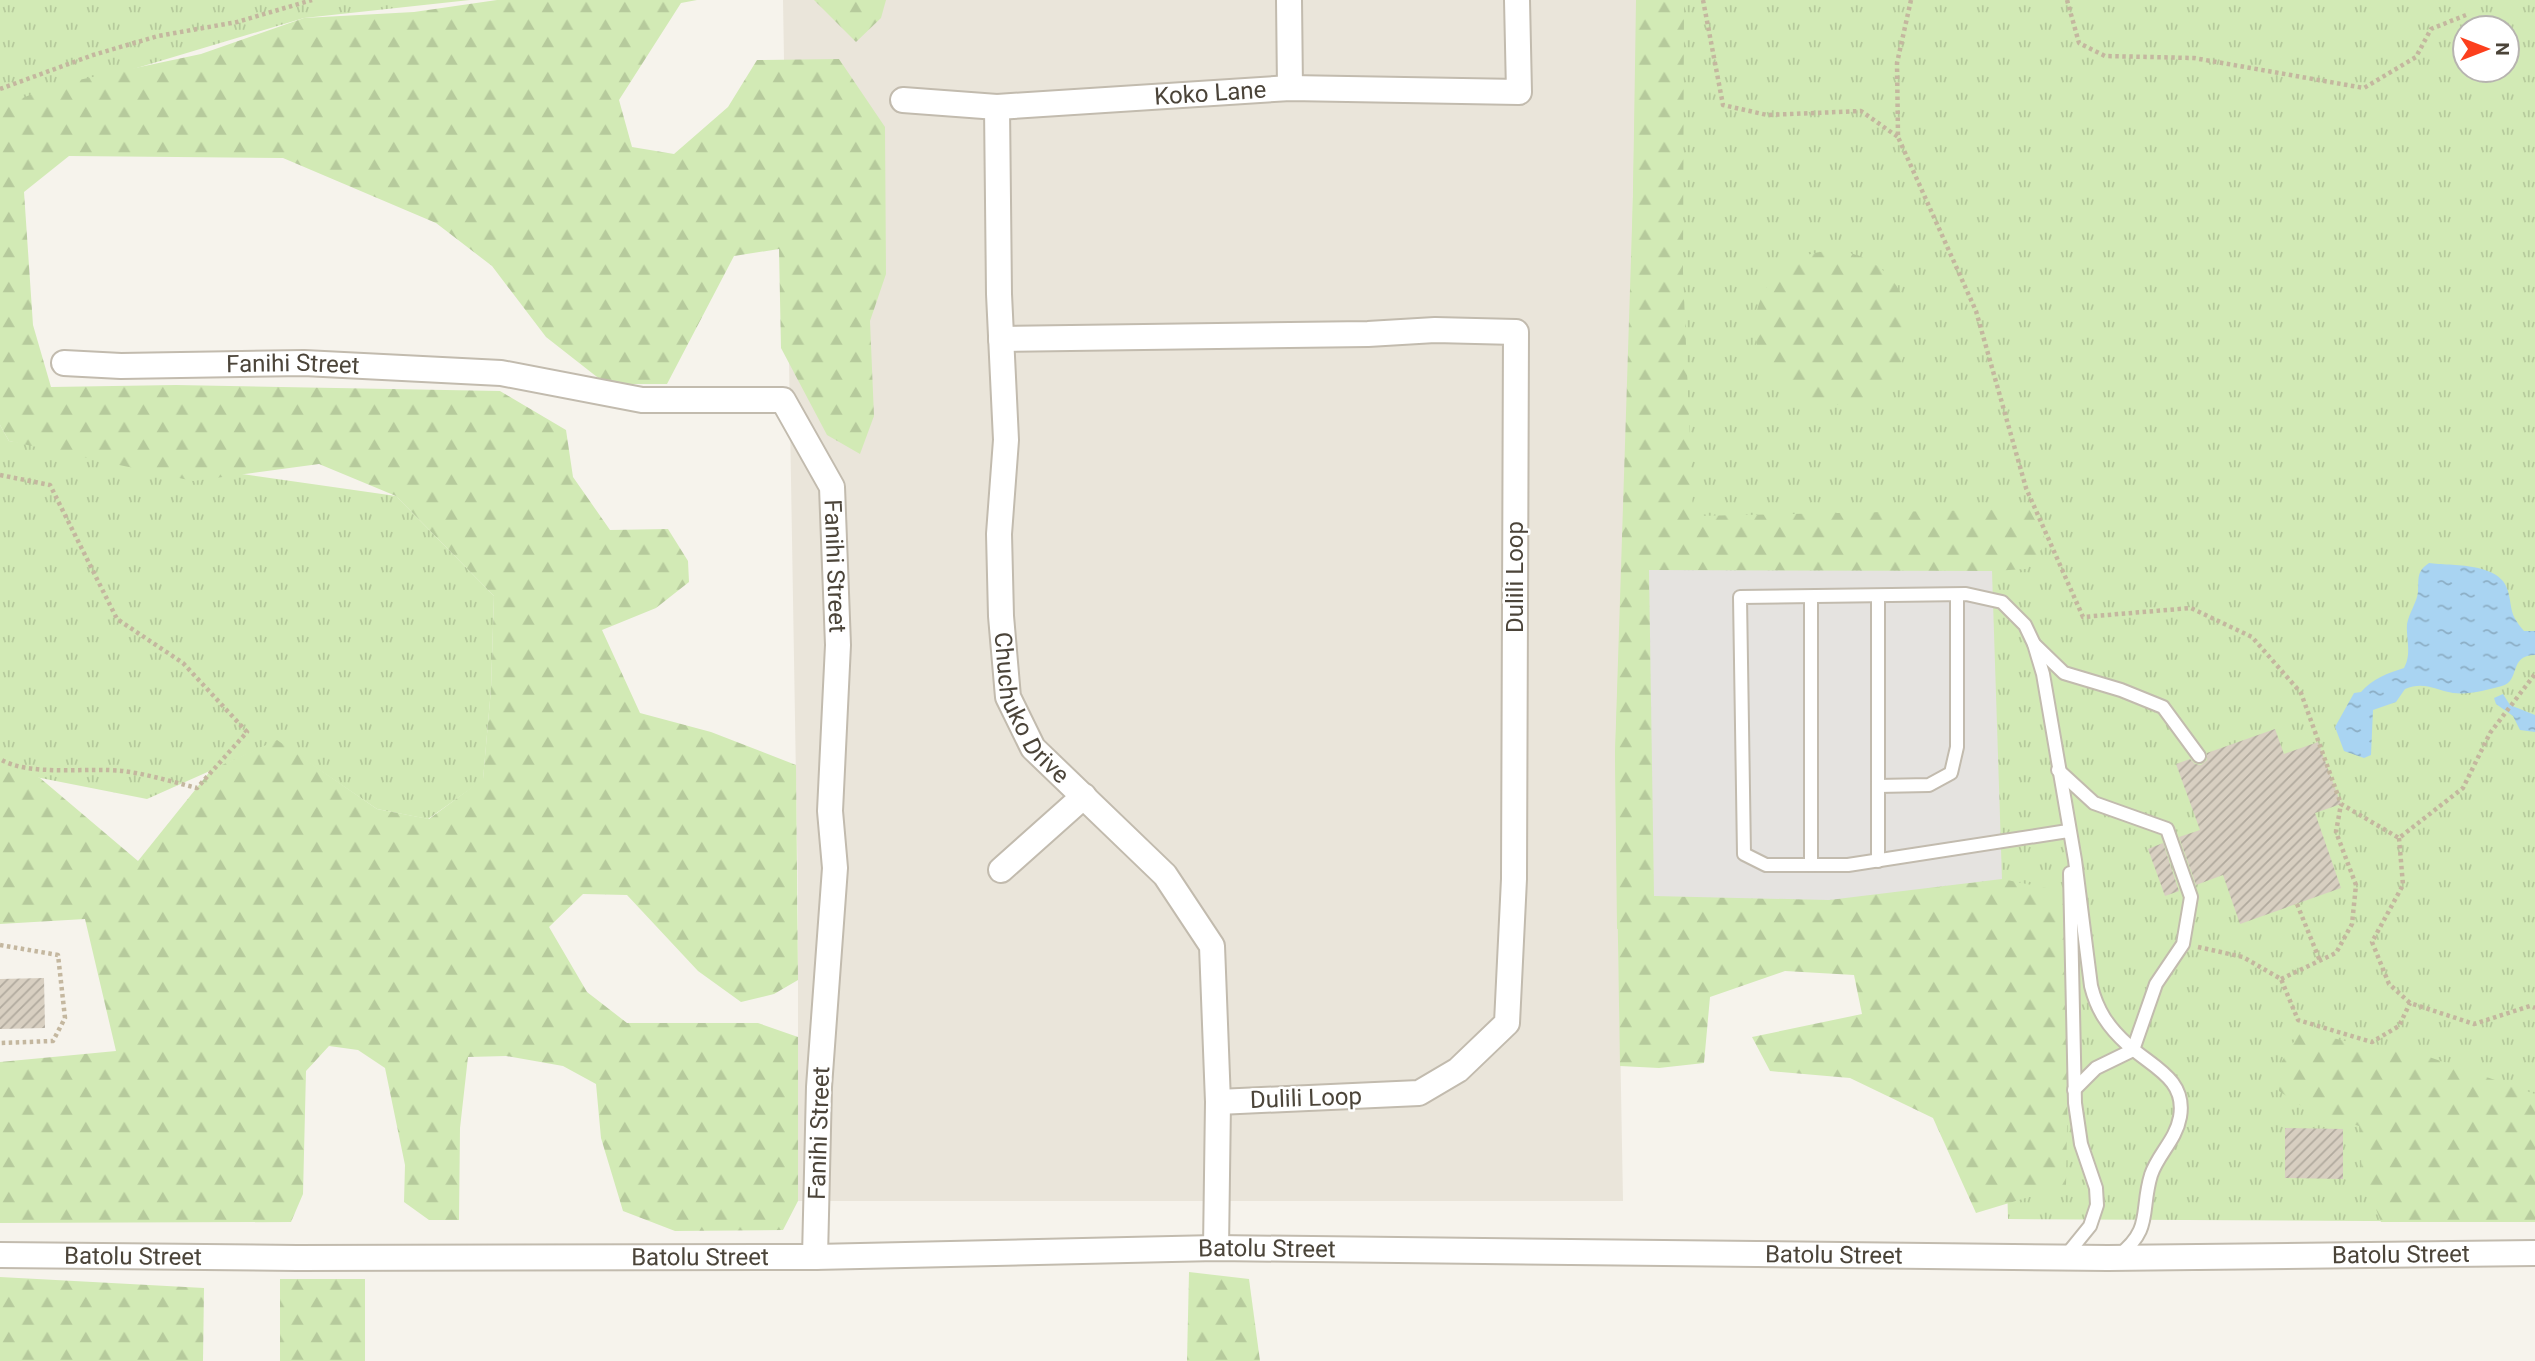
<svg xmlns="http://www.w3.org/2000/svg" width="2535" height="1361" font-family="Roboto,sans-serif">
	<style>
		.residential { fill: #eae5da }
		.grass { fill: url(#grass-tufts); fill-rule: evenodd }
		.forest { fill: url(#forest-firs) }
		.parking { fill: #e5e3e0 }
		.water { fill: url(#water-ripples) }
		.building { fill: url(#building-hatch) }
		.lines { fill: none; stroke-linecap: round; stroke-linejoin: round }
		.service-casing { stroke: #c2bbae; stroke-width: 16 }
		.minor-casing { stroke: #c2bbae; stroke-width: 28 }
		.path { stroke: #c4b79f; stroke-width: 4.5; stroke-dasharray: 3.5 3.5; stroke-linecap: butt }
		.service { stroke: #fff; stroke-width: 12 }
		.minor { stroke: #fff; stroke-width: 24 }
		.labels { text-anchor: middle; stroke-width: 5; stroke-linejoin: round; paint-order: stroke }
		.street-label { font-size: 24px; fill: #4b4439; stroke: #fff }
	</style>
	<defs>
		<pattern id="grass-tufts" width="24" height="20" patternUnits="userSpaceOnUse" patternTransform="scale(1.75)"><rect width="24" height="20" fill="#d2eab5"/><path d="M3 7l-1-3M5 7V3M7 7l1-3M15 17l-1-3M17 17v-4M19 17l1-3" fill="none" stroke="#b6ca9c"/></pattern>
		<pattern id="forest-firs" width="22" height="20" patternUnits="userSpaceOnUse" patternTransform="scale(1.75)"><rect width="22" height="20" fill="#d2eab5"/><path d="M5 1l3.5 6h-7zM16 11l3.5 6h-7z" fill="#b6ca9c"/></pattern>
		<pattern id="water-ripples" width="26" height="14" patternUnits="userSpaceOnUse" patternTransform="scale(1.75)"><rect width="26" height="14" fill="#a9d4f2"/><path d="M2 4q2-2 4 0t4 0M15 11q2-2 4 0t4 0" fill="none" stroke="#8caec5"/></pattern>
		<pattern id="building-hatch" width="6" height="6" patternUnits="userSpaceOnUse" patternTransform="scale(1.75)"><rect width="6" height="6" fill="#d8cfc1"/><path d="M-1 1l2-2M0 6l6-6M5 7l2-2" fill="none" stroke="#b1aa9e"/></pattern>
	</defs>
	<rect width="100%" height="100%" fill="#f6f3ec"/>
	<polygon class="residential" points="783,0 1637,0 1629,377 1615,754 1623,1201 798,1201 798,898"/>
	<g class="grass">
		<polygon points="0,0 470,0 304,18 0,109"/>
		<path d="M1637,0H2535V1222L2008,1219L2004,1073L1836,924L1617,929L1615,754L1629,377ZM2465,28H2507V70H2465Z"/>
		<polygon points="0,425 9,441 396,496 494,596 491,689 483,780 428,819 377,809 277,741 147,799 0,770"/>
	</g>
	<g class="forest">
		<polygon points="497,0 697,0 681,3 619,100 632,147 674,154 728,107 757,60 839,59 885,127 886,274 870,321 874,416 860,454 827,435 781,348 779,249 734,256 667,384 606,384 546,337 492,266 436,223 283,158 69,156 24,192 33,325 51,387 176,385 500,391 566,430 573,477 610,530 668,529 688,561 689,582 656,608 602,630 640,713 711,732 796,765 798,980 774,994 741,1002 698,971 627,895 583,894 549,927 587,992 627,1023 758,1023 798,1037 798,1201 783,1230 675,1231 623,1211 601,1138 596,1084 563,1066 506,1056 468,1057 460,1128 459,1220 429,1220 404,1202 405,1165 385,1068 358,1050 329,1046 306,1071 303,1194 291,1222 0,1223 0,1062 116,1051 85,919 0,924 0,760 40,778 138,861 211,770 277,740 377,809 429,819 483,779 491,689 494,596 396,496 319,464 193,481 9,441 0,425 0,107 55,85 201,54 304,18 414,12"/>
		<polygon points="814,0 886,0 881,18 856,42"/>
		<polygon points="1636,0 1684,0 1683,272 1693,516 2029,509 2047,542 2026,569 1992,571 1649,570 1655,896 1829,900 2002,879 2071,893 2066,1186 1976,1213 1933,1118 1850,1078 1770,1071 1752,1037 1862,1014 1854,975 1785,971 1710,997 1704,1063 1659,1068 1620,1066 1615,754 1633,196"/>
		<circle cx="1832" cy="328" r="77"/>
		<polygon points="2301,1030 2369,1047 2412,1051 2535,1094 2535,1222 2381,1222 2362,1173 2359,1126 2306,1109 2279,1091 2279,1066"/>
		<polygon points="1189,1272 1249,1279 1260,1361 1187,1361"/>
		<polygon points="0,1277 204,1288 203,1361 0,1361"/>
		<rect x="280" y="1279" width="85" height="82"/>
	</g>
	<polygon class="parking" points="1649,570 1992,571 2002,879 1829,900 1654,896"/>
	<g class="water">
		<path d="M2429,563C2451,566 2501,562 2508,591C2513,611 2509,613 2524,631H2535V655C2508,655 2521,681 2502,686C2487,690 2469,695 2453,693C2435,690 2424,681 2405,689L2396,702L2373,710L2371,755L2364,758L2344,751L2335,727L2354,693L2361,692C2372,679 2388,673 2404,668C2412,654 2406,640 2407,624C2409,613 2417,602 2418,592C2419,578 2416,572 2429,563Z"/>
		<polygon points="2503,694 2510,705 2535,715 2535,732 2520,730 2513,716 2496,704 2494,698"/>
	</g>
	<g class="building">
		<polygon points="2275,729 2284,754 2318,742 2341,804 2315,813 2341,888 2240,924 2223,875 2196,885 2179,837 2200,830 2176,764 2190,759 2195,764 2201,765 2207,760 2207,753"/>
		<polygon points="2163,843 2179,891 2165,896 2148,849"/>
		<polygon points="44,978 45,1028 0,1029 0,979"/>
		<polygon points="2285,1128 2343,1129 2343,1179 2285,1178"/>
	</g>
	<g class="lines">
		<defs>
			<g id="service">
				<polyline points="1878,596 1878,861"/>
				<polyline points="2034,644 2064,673 2121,690 2163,707 2199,756"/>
				<polyline points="2058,770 2094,803 2167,829 2191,897 2183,944 2156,984 2133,1050 2096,1068 2074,1090"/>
				<polyline points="1878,786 1929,785 1951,773 1957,747 1957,595"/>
				<path d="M2068,831L1848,865H1766L1744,854L1740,597L1966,594L2002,602L2025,625L2034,644L2043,674L2075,860L2091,986C2097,1010 2108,1027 2127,1044C2150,1066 2187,1078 2180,1117C2176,1140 2158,1154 2151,1175C2140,1211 2153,1229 2118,1256"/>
				<polyline points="1811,865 1811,597"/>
				<polyline points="2064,1258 2090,1226 2097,1205 2096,1188 2081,1144 2075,1103 2070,873"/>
			</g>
			<g id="minor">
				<polyline points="1289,0 1290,88"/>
				<path id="s1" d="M903,100L997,107L1290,88L1519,92L1517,0"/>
				<path id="s2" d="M997,107L999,294L1006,440L999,534L1001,616L1008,697L1033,748L1165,875L1212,946L1218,1102L1216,1248"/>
				<polyline points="1001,339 1368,334 1435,330 1516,332 1514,879 1507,1023 1458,1070 1419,1093 1218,1102"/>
				<path id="s3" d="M64,363L121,366L304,363L501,373L642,400H783L832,487L838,645L830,811L835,868L819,1087L815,1257"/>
				<polyline points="1001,870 1084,796"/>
				<path id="s4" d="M0,1255L297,1258L815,1257L1216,1248L2108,1258L2535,1253"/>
			</g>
		</defs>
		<use href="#service" class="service-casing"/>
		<use href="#minor" class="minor-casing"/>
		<g class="path">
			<polyline points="1703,0 1723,105 1767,115 1861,111 1898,137"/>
			<polyline points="1911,0 1897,63 1898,137 1976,311 2026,488 2083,617 2191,608 2252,637 2301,693 2341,804 2399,838 2463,788 2490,733 2535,674"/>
			<polyline points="2067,0 2079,43 2105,56 2194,58 2364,88 2416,57 2431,29 2466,15"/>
			<polyline points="0,89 93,55 158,36 237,22 312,0"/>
			<path d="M0,475L50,485L117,619L183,663L247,732L197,788C173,782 147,774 123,771C89,767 29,777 0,759"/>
			<polyline points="2399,838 2403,885 2372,942 2389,984 2410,1003 2474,1024 2530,1006 2535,1008"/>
			<polyline points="2297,904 2320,961"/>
			<polyline points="0,945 58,955 65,1018 53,1041 0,1043"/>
			<polyline points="2198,947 2243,957 2281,979 2298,1020 2372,1042 2399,1026 2410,1003"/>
			<polyline points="2281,979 2336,953 2352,924 2356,885 2336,832 2341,804"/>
		</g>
		<use href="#service" class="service"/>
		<use href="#minor" class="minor"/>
	</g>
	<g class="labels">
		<g class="street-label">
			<text dy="8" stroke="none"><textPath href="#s1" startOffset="308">Koko Lane</textPath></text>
			<text dy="8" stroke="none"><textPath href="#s3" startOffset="229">Fanihi Street</textPath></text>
			<text dy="8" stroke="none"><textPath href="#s3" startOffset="901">Fanihi Street</textPath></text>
			<text transform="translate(1515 577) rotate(-90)" y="8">Dulili Loop</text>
			<text dy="8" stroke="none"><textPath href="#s2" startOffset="609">Chuchuko Drive</textPath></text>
			<text transform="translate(1306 1098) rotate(-2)" y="8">Dulili Loop</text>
			<text transform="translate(819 1133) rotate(-88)" y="8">Fanihi Street</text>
			<text dy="8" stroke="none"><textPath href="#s4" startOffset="1267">Batolu Street</textPath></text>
			<text dy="8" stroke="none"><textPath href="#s4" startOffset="1834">Batolu Street</textPath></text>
			<text dy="8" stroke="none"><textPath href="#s4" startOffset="2401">Batolu Street</textPath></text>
			<text dy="8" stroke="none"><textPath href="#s4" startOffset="133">Batolu Street</textPath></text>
			<text dy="8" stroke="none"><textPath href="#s4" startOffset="700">Batolu Street</textPath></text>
		</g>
	</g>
	<g transform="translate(2486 49) rotate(90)"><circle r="33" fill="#ffffff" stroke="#b7b4b0" stroke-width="2"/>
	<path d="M0-5L12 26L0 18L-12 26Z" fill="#fc3f1d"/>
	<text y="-10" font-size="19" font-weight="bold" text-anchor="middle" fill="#4b4439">N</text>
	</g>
</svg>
